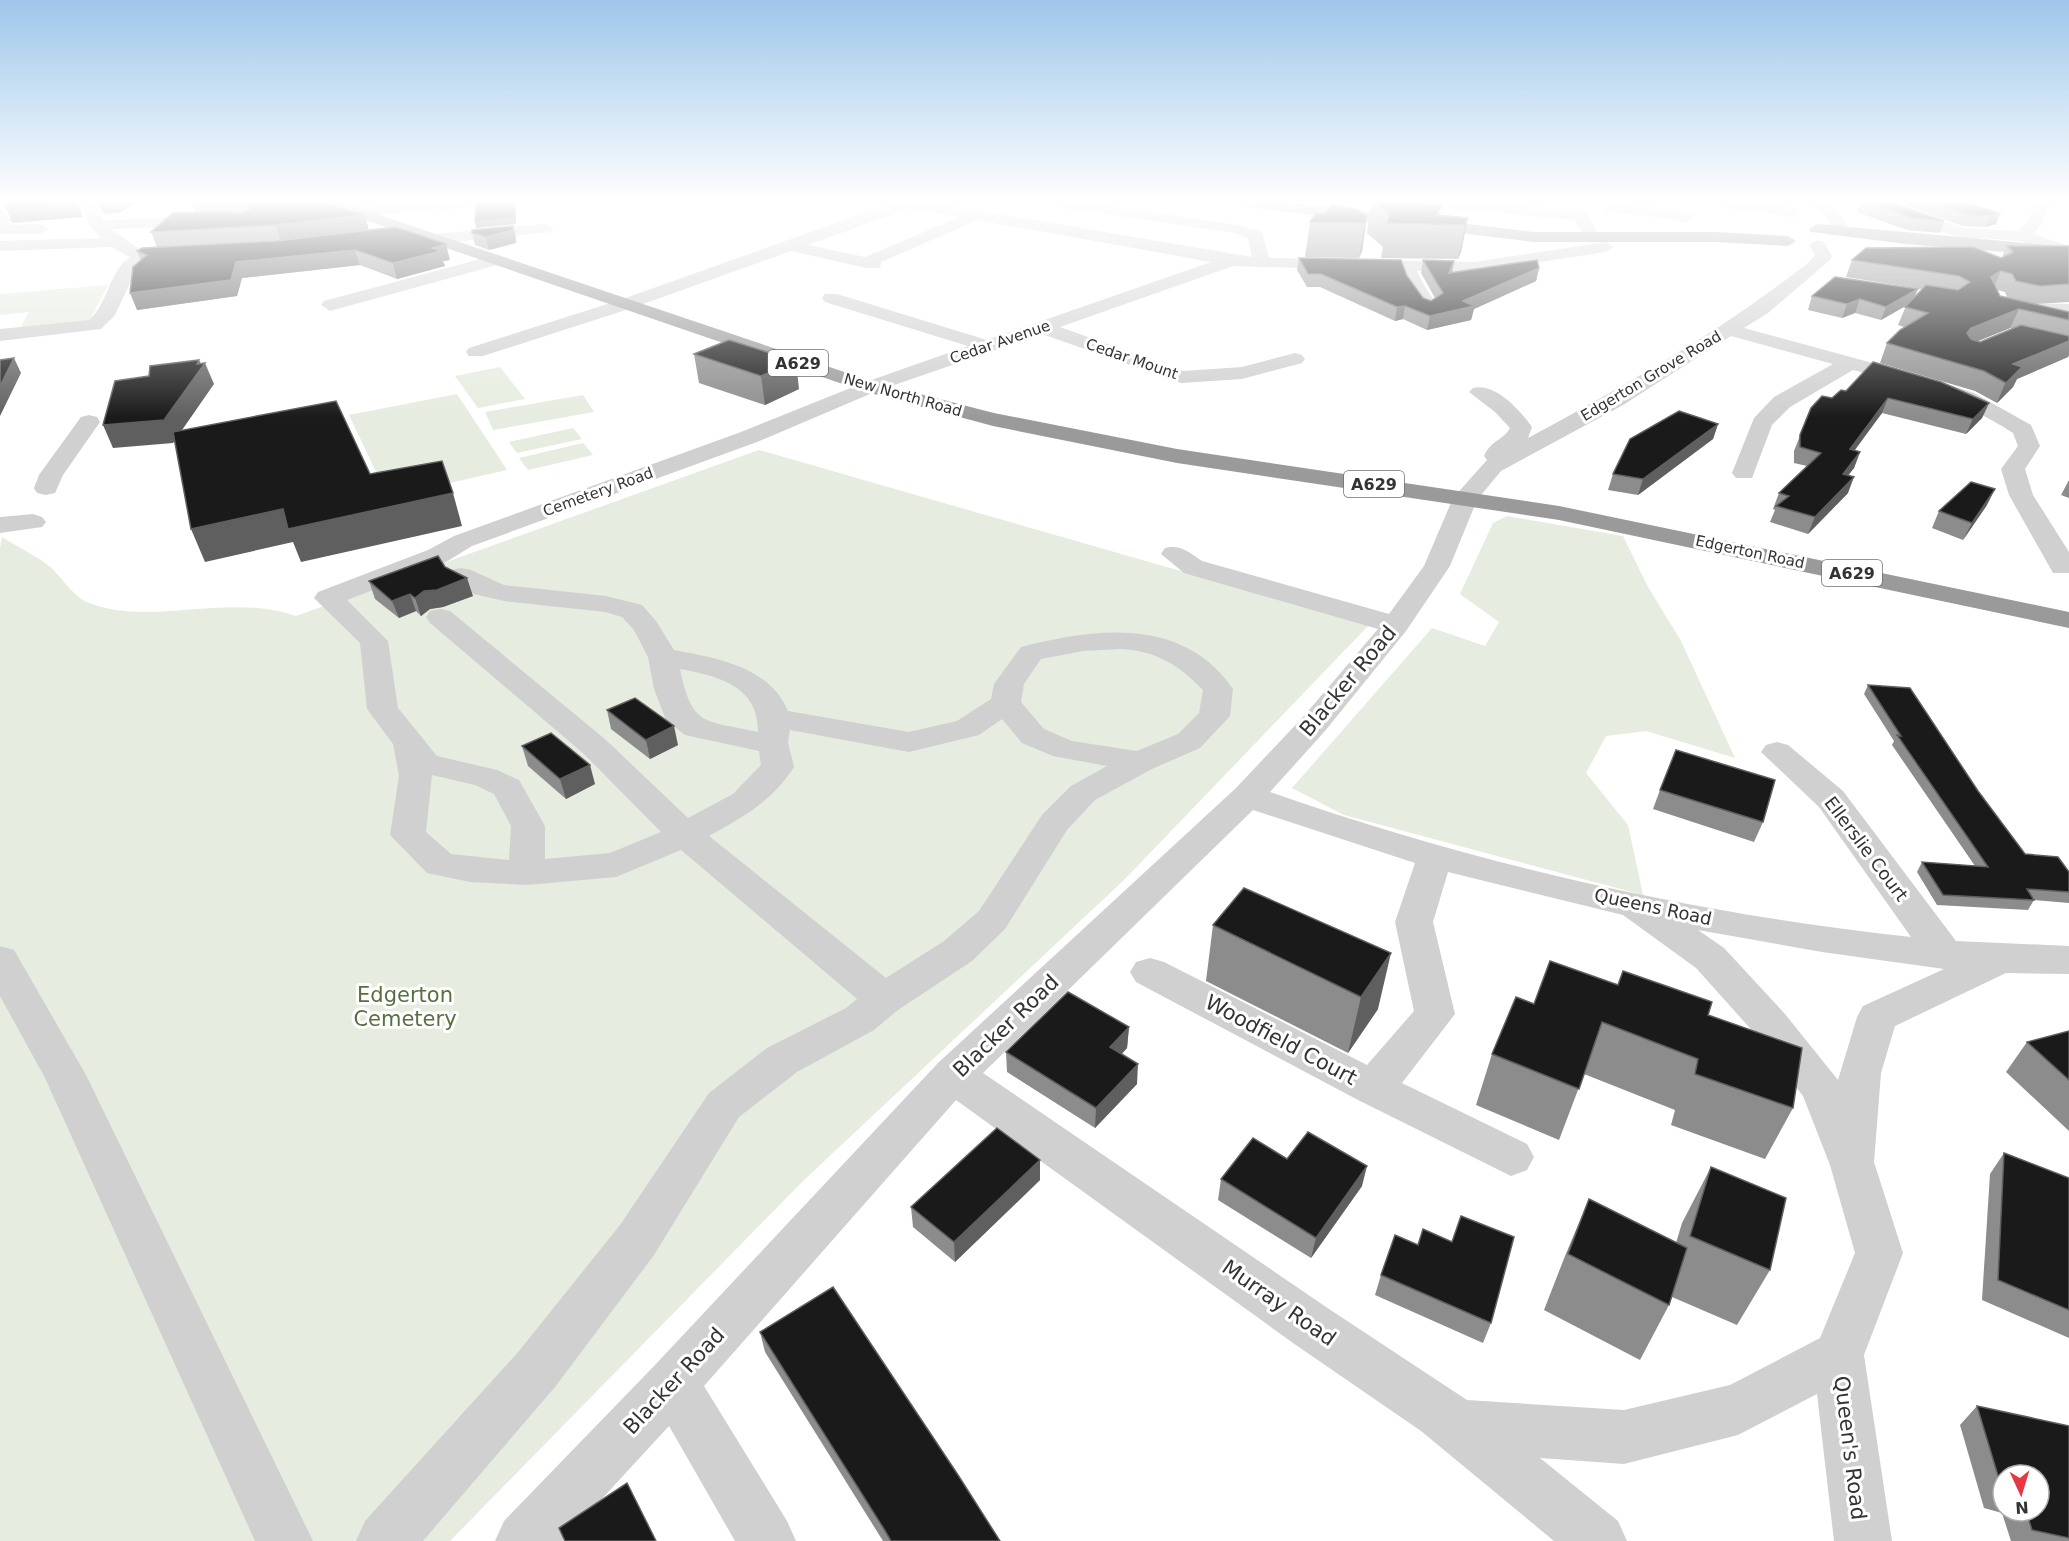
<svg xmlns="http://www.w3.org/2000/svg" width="2069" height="1541" font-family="'DejaVu Sans',sans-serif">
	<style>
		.green { fill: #e6ecdf }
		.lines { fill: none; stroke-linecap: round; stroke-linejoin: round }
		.minor { fill: #d0d0d0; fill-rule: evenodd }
		.highway { fill: #9a9a9a; fill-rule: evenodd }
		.wall { fill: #8c8c8c; fill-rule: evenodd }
		.shaded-wall { fill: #5f5f5f }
		.building { fill: #1a1a1a; stroke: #5f5f5f; stroke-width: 1.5 }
		.labels { text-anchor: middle; stroke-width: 6; stroke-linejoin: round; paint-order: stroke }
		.far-street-label { font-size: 15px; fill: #333; stroke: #fff }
		.shield { fill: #fff; stroke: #707070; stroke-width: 1.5 }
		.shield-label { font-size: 16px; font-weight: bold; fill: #333 }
		.street-label { font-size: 18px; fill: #333; stroke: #fff }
		.near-street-label { font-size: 21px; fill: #333; stroke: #fff }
		.near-park-label { font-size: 21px; fill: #56703f; stroke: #fff }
	</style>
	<rect width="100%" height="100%" fill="#fff"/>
	<g class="green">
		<polygon points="108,285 88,323 19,331 29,312 0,315 0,294"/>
		<polygon points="500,367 525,399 478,408 455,376"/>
		<polygon points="457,394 507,470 388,497 349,415"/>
		<polygon points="583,395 594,412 493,430 485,412"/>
		<polygon points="573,428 582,439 517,453 509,442"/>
		<polygon points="583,443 593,455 528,470 519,458"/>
		<path d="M759,450L1369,625L1124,880L803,1181L450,1541H0V548L2,537C18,547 35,555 49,566C62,577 73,597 89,603C150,627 228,592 296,616Z"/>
		<polygon points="1507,516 1623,536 1648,587 1681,641 1735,758 1646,731 1606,736 1586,773 1628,825 1643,895 1344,815 1292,788 1432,628 1485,646 1499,622 1460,594 1493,523"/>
	</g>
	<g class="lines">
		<g class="minor">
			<path d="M81,202H95L103,220L206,216L214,221L206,226L111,229L141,250H183L191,255L183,260L146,261L137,268L115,315L101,329L0,341V329L89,320C108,304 109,271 130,257L111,247L0,251V241L101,238L89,225Z"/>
			<polygon points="418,202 476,202 468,207 356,217 348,212 356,207"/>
			<path d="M895,202H927L1252,257L1248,238L1235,233L1058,207L1050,202H1088L1243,226L1262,232L1269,258L1474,262L1606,242L1614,247L1606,252L1474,272L1417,271L1425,287L1438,306L1429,312L1422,310L1407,288L1400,271L1233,266L1060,327L1183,371L1242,367L1295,353L1302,355L1305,359L1302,363L1242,379L1181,383L1042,334L877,391L757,442L472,546L446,562L347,600L388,641L398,708L437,756L497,770L519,780L545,826V859L610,853L661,832L584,754L430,623L426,617L430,611L440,609L450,611L606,740L688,818L733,794L761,765L759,751L685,735L666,720L654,689L648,657L634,630L622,617L605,612L504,601L474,594L451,582L448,576L451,570L461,568L471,570L504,585L606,596L642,605L656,621L674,650C716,658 769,666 788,711L909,732L957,721L991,699L994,684L1021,647C1095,628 1183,616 1233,689L1230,716L1200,748L1152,769L1095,800L1067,830L1005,929L972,961L898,1010L874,1030L797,1072L739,1117L654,1255L555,1387L423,1541H356L365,1521L519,1351L620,1225L709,1093L767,1048L846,1008L857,999L681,850L616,877L527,885L470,882L427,873L390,835L399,776L393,744L367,709L360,643L314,598L318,592L428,550L454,536L741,432L863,383L968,346L825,302L822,298L825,294H837L987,340L1211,262L978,220L881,262L880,268H866L791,251L629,309L483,356H469L466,352L469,348L617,301ZM910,208L959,217L865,257L808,245ZM1122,649C1156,651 1179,665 1203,690L1199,713L1178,734L1137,751L1072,741L1044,729L1021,702L1024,684L1041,659L1083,651ZM680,669C718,676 759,686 758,732C705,720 692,728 680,669ZM1002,719L1022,743L1053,756L1107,766L1071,786L1042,815L979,911L944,941L886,978L709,836C745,816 771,802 794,767L788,742L790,730L909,752L979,735ZM432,775L475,785L494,794L511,826L509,860L451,854L426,832Z"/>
			<polygon points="1436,202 1488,202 1581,211 1587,213 1600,237 1592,242 1586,240 1575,220 1444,207"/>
			<path d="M1714,202C1732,202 1789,200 1801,212L1793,217L1722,207Z"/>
			<polygon points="1805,202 1832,204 1847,225 1845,228 1833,228 1821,210"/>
			<polygon points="1866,202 1888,202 1963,228 2018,231 2026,223 2037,202 2051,202 2041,225 2033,234 2069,246 2069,255 2020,241 1982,238 1979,244 1963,249 1957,247 1955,244 1963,239 1869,205"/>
			<polygon points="1612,204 1666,208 1692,215 1694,218 1686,223 1666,218 1607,212 1604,209"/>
			<polygon points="0,211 6,213 11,225 41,224 49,229 41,234 0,234"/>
			<polygon points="545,224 551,226 553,229 551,232 435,244 427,239 435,234"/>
			<path d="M1817,240L1823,241L1832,256L1830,260L1768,313L1744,328L1935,380L1974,393L2031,425L2040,446L2025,469L2033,495L2069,552V573H2053L2009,495L2001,469L2018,446L2013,433C1963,400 1909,385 1853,370L1790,407L1772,425L1752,478H1736L1732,473L1754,418L1774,397L1833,364L1731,336L1623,405L1501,471L1477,500L1450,566L1406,631L1325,731L1270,792C1475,864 1695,914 1911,937L1819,807L1761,752L1766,745L1777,742L1788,745L1843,791L1956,941L2069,946V974L2006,973L1895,1026L1881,1073L1874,1162L1903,1253L1864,1355L1892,1541H1834L1817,1394L1738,1435L1624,1464L1540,1458L1618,1521L1627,1541H1554L1421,1431L1293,1343L956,1100L704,1386L787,1521L796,1541H735L669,1426L563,1541H495L504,1521L655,1365L938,1063L1236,788L1303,717L1378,629L1184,573L1161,554L1165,548C1181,544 1190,553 1202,561L1389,614L1424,566L1453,498L1487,460L1484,456C1491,440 1504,440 1510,428L1495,412L1469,392L1473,388C1495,382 1520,410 1532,427L1528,438C1625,386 1721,331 1808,263L1815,255L1809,245ZM1253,810L1415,863L1395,922L1414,1011L1367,1065L1164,962L1150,958L1136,962L1130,972L1136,982L1358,1100L1511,1176L1527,1170L1534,1157L1527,1144L1402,1083L1455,1014L1433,922L1448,872L1623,915L1696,968L1757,1036L1803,1096L1830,1165L1855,1253L1820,1338L1730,1385L1624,1410L1467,1400L1329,1309L983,1073ZM1698,930L1822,952L1944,969L1863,1006L1857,1017L1838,1080L1785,1014L1724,948Z"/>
			<polygon points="495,255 503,260 501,264 330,311 321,305 324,301"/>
			<polygon points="2017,303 2069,304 2069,316 2010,313 2008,309 2010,305"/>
			<polygon points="89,415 97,417 100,422 63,475 55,493 46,495 37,493 34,488 39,475 81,417"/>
			<polygon points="33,514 42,517 46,522 42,527 0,533 0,517"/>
			<polygon points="0,946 14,950 86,1075 313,1541 255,1541 45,1078 0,996"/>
		</g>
		<g class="highway">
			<polygon points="318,202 341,202 877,383 994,413 1177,449 1559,506 2069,612 2069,628 1559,520 1177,463 993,426 863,391 321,205"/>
			<polygon points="1241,202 1284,202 1534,232 1717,232 1788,236 1796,241 1788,246 1717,242 1534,242 1248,207"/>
			<polygon points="1817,224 2069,247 2069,257 1906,244 1811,232 1809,229"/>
		</g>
	</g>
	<g class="wall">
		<polygon points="96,202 137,202 121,212 104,214"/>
		<polygon points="191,202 321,202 369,230 450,260 443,261 445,266 397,279 360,265 242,278 237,296 137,310 141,261 137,251 157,247 151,232 195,212"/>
		<polygon points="1371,202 1398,202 1440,215 1468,218 1461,252 1458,259 1381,258 1383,247 1367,233"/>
		<polygon points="1860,202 1891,202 1944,221 1940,233 1907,230 1857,212"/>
		<polygon points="1905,202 1964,202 2000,213 1996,224 1985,227 1963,226 1904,205"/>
		<polygon points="1367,216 1362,251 1359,258 1305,257 1310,222"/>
		<polygon points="513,226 516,238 516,243 489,250 475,245 472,233"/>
		<path d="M2007,246H2069V302L2034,304L2069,312V355L2068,357L2017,379L2013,387L1997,403L1975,391L1880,363L1887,343L1904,327L1898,325L1906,306L1881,320L1855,313L1842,318L1808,310L1812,296L1918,289L1914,297L1922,289L1846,277L1852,260L2001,258L2002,257ZM1997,290L2005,292L2007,297L2000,296ZM2010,328H2013L1980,342L1978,341Z"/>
		<polygon points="1299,258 1407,276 1423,298 1431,301 1435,298 1421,273 1423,260 1452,273 1539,268 1536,281 1474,309 1471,320 1427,330 1403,319 1395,321 1320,287 1307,287 1297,270"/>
		<polygon points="729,340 799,389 765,405 699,383 694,354"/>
		<polygon points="1846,391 1989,403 1982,418 1966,434 1882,413 1854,450 1860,452 1854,468 1848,475 1848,493 1808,534 1770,522 1775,510 1773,509 1779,493 1807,466 1794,463 1794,451 1811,408"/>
		<polygon points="1718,424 1713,439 1638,495 1608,490 1613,474"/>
		<polygon points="2069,480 2069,498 2061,495"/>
		<polygon points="1987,505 1963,540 1932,528 1939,511"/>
		<polygon points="445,567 473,596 443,607 430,609 421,616 416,611 399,618 375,599 369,581"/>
		<polygon points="1868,685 1978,791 2025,854 2069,872 2069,903 2034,900 2028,910 1937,905 1917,872 1922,862 1975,866 1892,745 1894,741 1864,694"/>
		<polygon points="607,710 678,745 650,759 611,729"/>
		<polygon points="522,746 595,784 566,799 528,766"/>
		<polygon points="1660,790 1763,822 1754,842 1653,809"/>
		<polygon points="1244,888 1378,1009 1348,1053 1206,981 1213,925"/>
		<polygon points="1623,971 1708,1015 1793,1108 1765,1159 1671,1125 1675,1110 1584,1074 1559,1140 1476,1105 1492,1054 1534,1004 1618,984"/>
		<polygon points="1129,1027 1127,1048 1122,1054 1137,1084 1095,1128 1007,1072 1006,1052"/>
		<polygon points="2069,1031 2069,1131 2006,1072 2027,1042"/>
		<polygon points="2004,1153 2069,1178 2069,1338 1982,1300 1990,1174"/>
		<polygon points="1287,1159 1362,1186 1311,1258 1218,1200 1221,1179"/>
		<polygon points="1711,1167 1770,1270 1737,1325 1672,1297 1669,1305 1640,1360 1544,1310 1565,1256 1589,1199 1676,1243 1682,1223"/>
		<polygon points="1040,1180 955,1262 913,1227 911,1207"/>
		<polygon points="1381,1275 1491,1323 1483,1343 1375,1295"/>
		<polygon points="760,1332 1000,1541 883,1541 765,1352"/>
		<path d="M1977,1406L2069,1426V1541H2011L2002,1513L1984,1508L1960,1425ZM2003,1475L2039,1511H2003Z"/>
	</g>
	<g class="shaded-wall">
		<polygon points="79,202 78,203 83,217 12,223 6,208"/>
		<polygon points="99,202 137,202 121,212 104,214"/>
		<polygon points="515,202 516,202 516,224 476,228 475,222"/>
		<polygon points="2000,213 1996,224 1985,227 1989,216"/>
		<polygon points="365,215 369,231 281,242 275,225"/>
		<polygon points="1367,216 1362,251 1359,258 1365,223"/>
		<polygon points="1468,218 1461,252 1458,259 1465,225"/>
		<polygon points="513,226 516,238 516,243 489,250 486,237"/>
		<polygon points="446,244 450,260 443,261 445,266 397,279 393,263 432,248"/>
		<polygon points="355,250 360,265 242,278 237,296 137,310 130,293 236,262"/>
		<polygon points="1454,261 1452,274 1449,273"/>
		<polygon points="1539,268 1536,281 1474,309 1471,320 1427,330 1430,316"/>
		<polygon points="2001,271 1993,289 1991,277"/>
		<polygon points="1918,289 1912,302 1881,320 1886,307"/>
		<polygon points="1860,299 1855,313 1842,318 1847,304"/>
		<polygon points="1405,306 1403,319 1395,321 1397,307"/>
		<polygon points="2019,309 2010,328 1963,347 1967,333 1971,328"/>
		<polygon points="2069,341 2069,355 2068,357 2017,379 2013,387 1997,403 2013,364"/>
		<polygon points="14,358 21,373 0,416 0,386"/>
		<polygon points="199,360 202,367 205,363 214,384 173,443 113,448 103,425 197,364"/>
		<polygon points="796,361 799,389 765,405 761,376"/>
		<polygon points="1888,398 1882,413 1844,465 1850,449"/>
		<polygon points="1989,403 1982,418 1966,434 1973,419"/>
		<polygon points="1718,424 1713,439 1638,495 1643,479"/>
		<polygon points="1860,452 1854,468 1837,490 1843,474"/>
		<polygon points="1854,477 1848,493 1808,534 1815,517"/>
		<polygon points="1995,489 1987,505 1963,540 1972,523"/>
		<polygon points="453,493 462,526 301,562 293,542 205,562 191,529 283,509"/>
		<polygon points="467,578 473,596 443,607 430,609 421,616 415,598 424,591"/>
		<polygon points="410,594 416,611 399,618 392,601"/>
		<polygon points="674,726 678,745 650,759 646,740"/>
		<polygon points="590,765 595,784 566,799 560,779"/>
		<polygon points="1391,953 1378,1009 1348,1053 1361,997"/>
		<polygon points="1129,1027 1127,1048 1109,1067 1110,1047"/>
		<polygon points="1138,1064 1137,1084 1095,1128 1096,1108"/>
		<polygon points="1040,1160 1040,1180 955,1262 954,1242"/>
		<polygon points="1367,1166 1362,1186 1311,1258 1316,1238"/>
	</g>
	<g class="building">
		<polygon points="4,202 77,202 6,208"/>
		<polygon points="246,202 321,202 365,215 275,225 151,232 173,213 226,211 240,214 250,209"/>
		<polygon points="476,202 515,202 515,218 475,222"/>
		<polygon points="1374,202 1398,202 1442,205 1437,215 1468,218 1465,225 1387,223 1389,214"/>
		<polygon points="1866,202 1891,202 1944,221 1912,218"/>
		<polygon points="1929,202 1964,202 2000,213 1989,216 1968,215"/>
		<polygon points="1331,205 1357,209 1367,216 1365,223 1310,222 1316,213 1325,214"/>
		<polygon points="513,226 513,230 486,237 472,233 472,230"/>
		<polygon points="396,227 446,244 432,248 441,251 393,263 355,250 236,262 231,280 130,293 133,267 147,255 137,251 142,248 276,241"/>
		<polygon points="2007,246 2069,246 2069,284 2040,286 2016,281 2012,274 2001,271 1991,277 2000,296 2069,312 2069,320 2019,309 1971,328 1967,333 1971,339 1980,342 2021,325 2069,336 2069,341 2013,364 2022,367 2006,383 1984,371 1887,343 1900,330 1928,313 1905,307 1926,285 1958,290 1970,282 1959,276 1852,260 1866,248 1973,247 2001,258 2013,252"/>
		<polygon points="1299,258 1401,260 1407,276 1423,298 1431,301 1443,293 1423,260 1454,261 1449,273 1537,260 1539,268 1463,301 1474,306 1430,316 1405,306 1397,307 1321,274 1308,274"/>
		<polygon points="1835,277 1918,289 1886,307 1860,299 1847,304 1812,296"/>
		<polygon points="729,340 796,361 761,376 694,354"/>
		<polygon points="14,358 0,386 0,360"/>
		<polygon points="199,360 197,364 205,363 164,420 103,425 115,381 149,376 150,366"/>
		<polygon points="1873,362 1941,382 1989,403 1973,419 1888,398 1850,449 1860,452 1843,474 1854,477 1815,517 1776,506 1789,496 1779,493 1821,453 1800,447 1800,435 1811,408 1822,396 1832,398 1841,390 1846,391"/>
		<polygon points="336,401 370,474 442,461 453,493 288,529 283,509 191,529 173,432"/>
		<polygon points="1679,411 1718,424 1643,479 1613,474 1630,439"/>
		<polygon points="1971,482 1995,489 1972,523 1939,511"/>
		<polygon points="438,556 445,567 467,578 437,590 424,591 415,598 410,594 392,601 369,581"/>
		<polygon points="1868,685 1910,688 1978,791 2025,854 2058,857 2069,872 2069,892 2027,889 2034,900 1943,895 1922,862 1988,867 1897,735 1901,736"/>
		<polygon points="635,698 674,726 646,740 607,710"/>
		<polygon points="551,733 590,765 560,779 522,746"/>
		<polygon points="1676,750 1775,780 1763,822 1660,790"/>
		<polygon points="1244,888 1391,953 1361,997 1213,925"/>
		<polygon points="1550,961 1618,985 1623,971 1712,1002 1708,1015 1802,1048 1793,1108 1695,1074 1698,1059 1602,1022 1579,1089 1492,1054 1516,997 1534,1004"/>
		<polygon points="1068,992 1129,1027 1110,1047 1138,1064 1096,1108 1006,1052"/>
		<polygon points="2069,1031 2069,1080 2027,1042"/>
		<polygon points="997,1128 1040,1160 954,1242 911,1207"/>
		<polygon points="1308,1132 1367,1166 1316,1238 1221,1179 1253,1138 1287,1159"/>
		<polygon points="2004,1153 2069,1178 2069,1310 1998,1280"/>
		<polygon points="1711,1167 1786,1198 1770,1270 1690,1236"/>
		<polygon points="1589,1199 1687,1248 1669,1305 1568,1254"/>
		<polygon points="1461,1216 1514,1237 1491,1323 1381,1275 1395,1235 1418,1245 1423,1229 1452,1242"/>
		<polygon points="833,1287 958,1475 1000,1541 891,1541 884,1529 760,1332"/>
		<polygon points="1977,1406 2069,1426 2069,1538 2032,1530 2026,1511 2039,1511 2039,1475 2003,1475 2002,1489"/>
		<polygon points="627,1483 656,1541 565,1541 559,1528"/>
	</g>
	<linearGradient id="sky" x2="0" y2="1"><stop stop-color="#9ec6ea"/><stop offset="0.48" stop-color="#fff"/><stop offset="1" stop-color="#fff" stop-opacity="0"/></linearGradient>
	<rect width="2069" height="418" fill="url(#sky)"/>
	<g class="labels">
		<g class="far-street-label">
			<text transform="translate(1000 342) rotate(-19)" y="5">Cedar Avenue</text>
			<text transform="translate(1132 359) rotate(19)" y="5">Cedar Mount</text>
			<text transform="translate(1651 376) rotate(-31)" y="5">Edgerton Grove Road</text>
			<text transform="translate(903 395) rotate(16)" y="5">New North Road</text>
			<text transform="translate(598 492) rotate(-20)" y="5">Cemetery Road</text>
			<text transform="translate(1750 552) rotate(12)" y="5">Edgerton Road</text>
		</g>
		<g class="shield">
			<rect x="768" y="350" width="60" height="26" rx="4.5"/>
			<rect x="1344" y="471" width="60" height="26" rx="4.5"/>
			<rect x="1822" y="560" width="60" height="26" rx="4.5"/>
		</g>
		<g class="shield-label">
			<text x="798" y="369">A629</text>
			<text x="1374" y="490">A629</text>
			<text x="1852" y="579">A629</text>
		</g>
		<g class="street-label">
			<text transform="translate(1866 849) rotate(53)" y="6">Ellerslie Court</text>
			<text transform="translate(1653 907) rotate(12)" y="6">Queens Road</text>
		</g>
		<g class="near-street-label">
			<text transform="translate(1348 681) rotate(-50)" y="7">Blacker Road</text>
			<text transform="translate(1006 1026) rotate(-44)" y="7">Blacker Road</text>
			<text transform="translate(1281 1040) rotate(28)" y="7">Woodfield Court</text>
			<text transform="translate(1279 1303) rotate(35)" y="7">Murray Road</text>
			<text transform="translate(674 1381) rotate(-47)" y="7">Blacker Road</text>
			<text transform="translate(1850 1448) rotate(83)" y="7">Queen's Road</text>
		</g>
		<g class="near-park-label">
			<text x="405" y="1002">Edgerton<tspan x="405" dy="24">Cemetery</tspan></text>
		</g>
	</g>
	<g transform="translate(2021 1493) rotate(176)"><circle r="28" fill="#ffffff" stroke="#adadad" stroke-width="1.5"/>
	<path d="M0-4.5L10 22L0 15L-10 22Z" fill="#e63946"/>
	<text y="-9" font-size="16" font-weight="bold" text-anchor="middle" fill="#333333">N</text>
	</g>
</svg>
